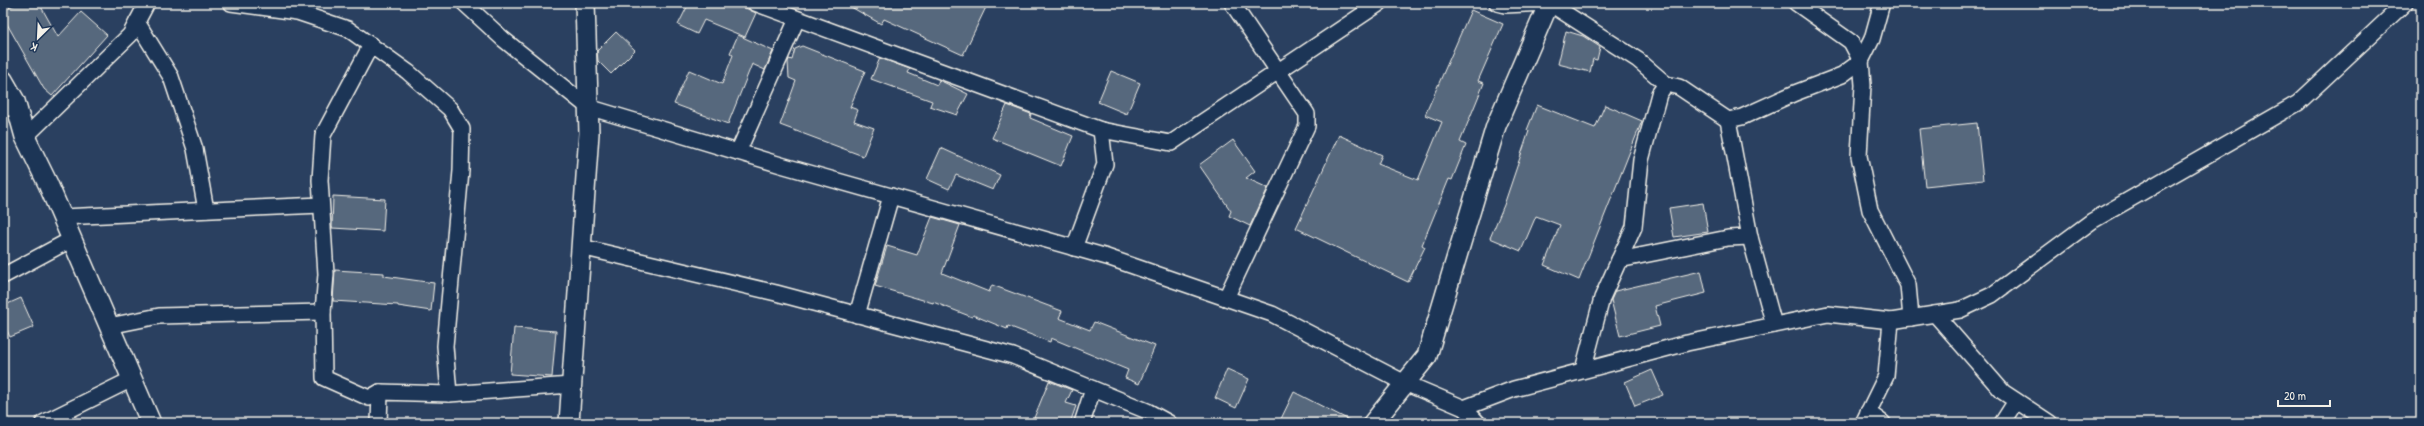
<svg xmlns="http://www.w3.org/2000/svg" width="2424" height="426" font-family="'Patrick Hand',sans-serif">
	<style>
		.building { fill: #56677d; stroke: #f4f1e8 }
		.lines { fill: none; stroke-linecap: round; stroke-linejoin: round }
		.minor-casing { stroke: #f4f1e8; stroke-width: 18 }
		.tertiary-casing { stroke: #f4f1e8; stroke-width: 22 }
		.minor { stroke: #1d3557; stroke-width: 15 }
		.tertiary { stroke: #1d3557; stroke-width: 19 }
	</style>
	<rect width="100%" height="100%" fill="#2a4060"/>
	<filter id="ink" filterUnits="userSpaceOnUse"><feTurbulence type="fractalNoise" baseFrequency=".025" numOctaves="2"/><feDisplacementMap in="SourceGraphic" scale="8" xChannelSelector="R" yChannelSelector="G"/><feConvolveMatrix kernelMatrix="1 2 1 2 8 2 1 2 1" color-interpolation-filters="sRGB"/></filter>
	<g filter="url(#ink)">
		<g class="building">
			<polygon points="18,3 39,3 58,37 81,12 107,35 52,96 44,89 3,17 6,9"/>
			<polygon points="689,3 735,3 756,13 745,37 704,20 697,34 678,25"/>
			<polygon points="844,3 988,3 963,55 884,19 881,24"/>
			<polygon points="1471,10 1503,24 1478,81 1484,83 1460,142 1466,145 1452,180 1449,179 1422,245 1425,247 1408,282 1296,228 1339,135 1382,155 1378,164 1418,180 1442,122 1425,115"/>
			<polygon points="1566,31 1583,36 1600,47 1597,60 1593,59 1590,72 1558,64"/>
			<polygon points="616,32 635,50 611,74 598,61 597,51"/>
			<polygon points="738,35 773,51 765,70 752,64 728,124 674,104 689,70 722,84 733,55 730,53"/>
			<polygon points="802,46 865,71 850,107 858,110 854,121 874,128 863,156 780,125 796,81 789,78 788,62 789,59 792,60 795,49"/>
			<polygon points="880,58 910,69 908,73 937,85 939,80 968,94 957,115 930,106 932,101 871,79"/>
			<polygon points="1111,71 1140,83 1127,114 1098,102"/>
			<polygon points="1007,105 1031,114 1030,118 1073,136 1061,166 992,138"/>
			<polygon points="1537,105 1595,128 1605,105 1642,121 1579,280 1544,265 1560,225 1536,216 1521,251 1490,238 1504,205 1529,131 1527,130"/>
			<polygon points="1977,123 1983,180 1925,186 1919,129"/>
			<polygon points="1233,140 1255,171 1246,178 1268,188 1250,226 1229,216 1231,211 1199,165"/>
			<polygon points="941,148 1000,175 993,190 956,175 949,189 927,179"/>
			<polygon points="333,196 385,199 383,231 332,228"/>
			<polygon points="1703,203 1708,232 1674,237 1669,208"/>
			<polygon points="932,217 960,225 942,273 989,292 992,285 1062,311 1059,318 1090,330 1094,322 1155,346 1139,384 1125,378 1128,370 1051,338 1050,342 1008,326 1007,329 973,315 972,317 933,302 933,303 875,286 887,246 917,255"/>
			<polygon points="335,270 384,273 384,276 434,283 431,311 398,306 398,305 333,301"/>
			<polygon points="1701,271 1706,293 1655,306 1660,326 1620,336 1611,300 1615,291"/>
			<polygon points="21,298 34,327 10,337 3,322 3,306"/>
			<polygon points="514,328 556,331 552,377 510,374"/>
			<polygon points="1227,369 1249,379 1236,408 1215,398"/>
			<polygon points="1652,370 1663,395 1635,406 1625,382"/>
			<polygon points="1049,381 1072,390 1066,403 1076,406 1070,423 1046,423 1034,418"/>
			<polygon points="1294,392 1355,423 1279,423"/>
		</g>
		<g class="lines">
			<defs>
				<g id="minor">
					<polyline points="231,3 297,12 348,29 408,72 450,109 462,129 461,171 445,346 449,394"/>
					<polyline points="464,3 503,39 588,107 781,165 1107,257 1272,314 1405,383 1464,408 1478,423"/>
					<polyline points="755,3 1101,130 1105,164 1074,248"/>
					<polyline points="1497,3 1505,5 1549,3 1638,60 1666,84 1679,87 1728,120 1742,117 1795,93 1842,75 1861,61 1872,39 1882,3"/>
					<polyline points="1796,3 1851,42 1861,61 1863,85 1859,156 1870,210 1908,285 1911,318"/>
					<polyline points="137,22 171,77 195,149 206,210"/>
					<polyline points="371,45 323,135 320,180 326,274 323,312 324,378 369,398 380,392"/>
					<polyline points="3,110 15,101"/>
					<polyline points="1728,120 1750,237 1774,325"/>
					<polyline points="1101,130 1171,143 1380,3"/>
					<polyline points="25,137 130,35 147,3"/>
					<polyline points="738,152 797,19"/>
					<polyline points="62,217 321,205"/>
					<polyline points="581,247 776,293 1013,356 1147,411 1169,423"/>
					<polyline points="1619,260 1728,238 1750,237"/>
					<polyline points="3,276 72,239"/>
					<polyline points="1226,298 1307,126 1307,114 1232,3"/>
					<polyline points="1935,314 2003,392 2050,423"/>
					<polyline points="857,315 891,196"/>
					<polyline points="109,326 159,316 323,312"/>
					<polyline points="1583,370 1602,298 1634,227 1641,160 1659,94 1666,84"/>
					<polyline points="1464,408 1514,389 1687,343 1828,314 1891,321 1960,310 1992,295 2092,221 2298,103 2405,3"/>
					<polyline points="1868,412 1883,423"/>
					<polyline points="43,423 132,379"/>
					<polyline points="379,423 380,392 449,394 571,385"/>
					<polyline points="1082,423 1093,389"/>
					<polyline points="1863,423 1886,376 1891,321"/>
					<polyline points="2002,423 2016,401"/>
				</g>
				<g id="tertiary">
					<polyline points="3,80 15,101 25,137 48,184 151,423"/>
					<polyline points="569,423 589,133 585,3"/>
					<polyline points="1373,423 1427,356 1496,126 1549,3"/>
				</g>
			</defs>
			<use href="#minor" class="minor-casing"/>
			<use href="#tertiary" class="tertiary-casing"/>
			<use href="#minor" class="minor"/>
			<use href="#tertiary" class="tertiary"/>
		</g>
	</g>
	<rect width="2424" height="426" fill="none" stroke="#1d3557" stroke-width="16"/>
	<rect x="8" y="8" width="2408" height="410" fill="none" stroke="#f4f1e8" stroke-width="1.5" filter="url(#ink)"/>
	<g transform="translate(38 38) rotate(204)" stroke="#1d3557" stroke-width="3" paint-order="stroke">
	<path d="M0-3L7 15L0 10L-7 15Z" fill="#f4f1e8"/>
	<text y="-6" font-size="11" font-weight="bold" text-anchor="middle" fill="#f4f1e8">K</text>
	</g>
	<path d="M2278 400v6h52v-6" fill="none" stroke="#f4f1e8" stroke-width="2"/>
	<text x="2284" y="400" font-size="12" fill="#f4f1e8" stroke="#1d3557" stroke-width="3" paint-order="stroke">20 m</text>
</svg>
